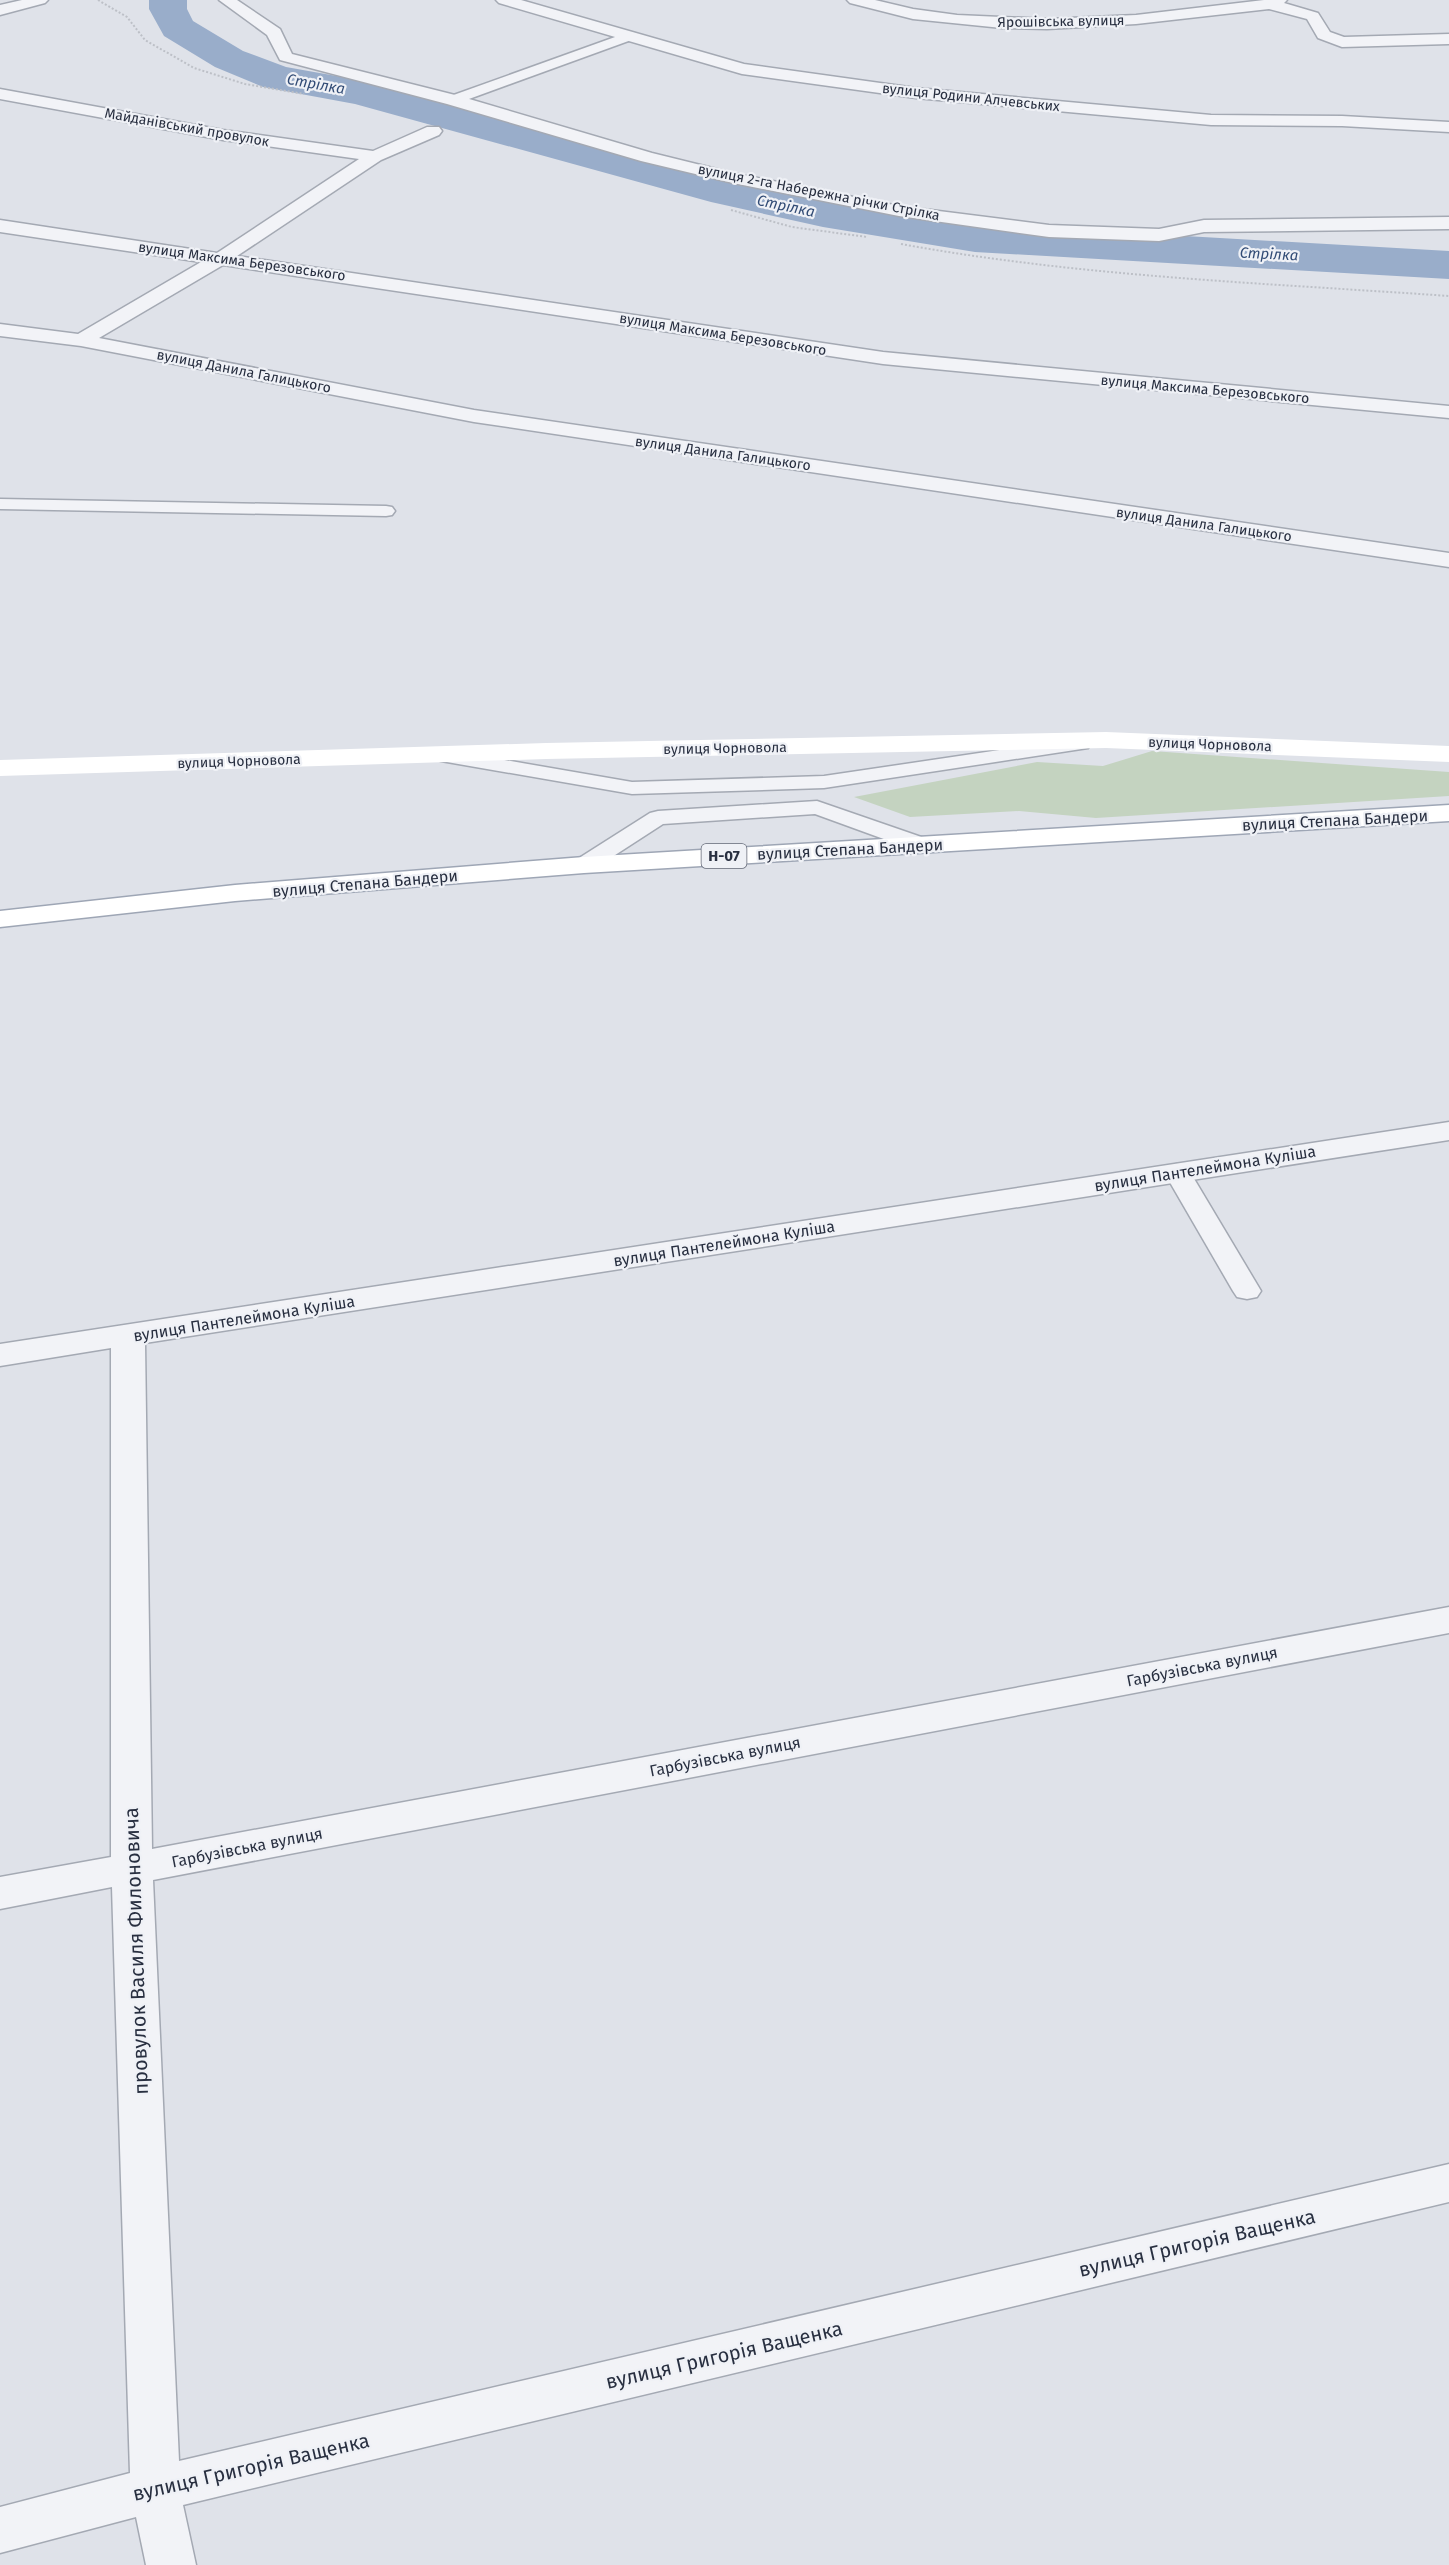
<svg xmlns="http://www.w3.org/2000/svg" width="1449" height="2565" font-family="'Fira Sans',sans-serif">
	<style>
		.green { fill: #c4d3c0 }
		.lines { fill: none; stroke-linecap: round; stroke-linejoin: round }
		.river { fill: #99adca; fill-rule: evenodd }
		.service-casing { stroke: #a4a9b3; stroke-width: 3 }
		.minor-casing { stroke: #a4a9b3; stroke-width: 3 }
		.primary-casing { stroke: #9ea6b5; stroke-width: 3 }
		.path { stroke: #bdc0c7; stroke-width: 2; stroke-dasharray: 2 2; stroke-linecap: butt }
		.service { fill: #f2f3f7; fill-rule: evenodd }
		.minor { fill: #f2f3f7; fill-rule: evenodd }
		.secondary { fill: #fff; fill-rule: evenodd }
		.primary { fill: #fff; fill-rule: evenodd }
		.labels { text-anchor: middle; stroke-width: 4.5; stroke-linejoin: round; paint-order: stroke }
		.far-street-label { font-size: 14px; fill: #282f40; stroke: #eff1f6 }
		.far-water-label { font-size: 15px; font-style: italic; fill: #314b75; stroke: #eff1f6 }
		.shield { fill: #eff1f6; stroke: #646977; stroke-width: 1.5 }
		.shield-label { font-size: 15px; font-weight: bold; fill: #282f40 }
		.street-label { font-size: 16px; fill: #282f40; stroke: #eff1f6 }
		.near-street-label { font-size: 20px; fill: #282f40; stroke: #eff1f6 }
	</style>
	<rect width="100%" height="100%" fill="#dfe2e9"/>
	<polygon class="green" points="1152,751 1449,772 1449,796 1096,818 1019,811 910,817 854,797 1037,762 1103,766"/>
	<g class="lines">
		<polygon class="river" points="149,0 187,0 187,9 193,21 243,51 286,67 359,80 734,181 823,201 975,224 1449,251 1449,279 975,252 823,227 711,202 355,104 263,87 215,67 164,36 149,9"/>
		<defs>
			<g id="service">
				<polygon points="629,32 634,33 635,36 634,39 458,103 448,103 446,100 448,97"/>
				<polygon points="0,499 386,506 392,507 395,511 392,515 386,516 0,509"/>
				<polygon points="1081,738 1088,740 1091,744 1088,748 824,788 632,794 441,761 434,759 430,755 434,751 441,749 632,782 824,776"/>
				<polygon points="817,801 930,840 933,845 930,850 922,852 914,850 815,814 663,824 592,870 584,872 576,870 573,865 576,860 650,813 658,811"/>
				<polygon points="1177,1164 1186,1167 1190,1172 1261,1291 1257,1297 1247,1299 1237,1297 1233,1291 1164,1172 1168,1167"/>
			</g>
			<g id="minor">
				<polygon points="22,0 48,0 45,3 0,15 0,5"/>
				<polygon points="219,0 237,0 280,29 292,54 459,96 652,153 733,173 899,206 1049,225 1159,229 1204,220 1449,217 1449,229 1204,232 1159,241 1049,237 899,216 733,183 641,161 447,104 280,60 267,35"/>
				<polygon points="496,0 521,0 744,64 916,88 1211,115 1342,116 1449,122 1449,132 1342,126 1211,125 916,98 742,74 499,3"/>
				<polygon points="847,0 875,0 913,9 957,15 1047,19 1136,15 1264,0 1287,0 1284,3 1318,13 1330,32 1344,37 1449,34 1449,44 1342,47 1318,38 1307,19 1269,9 1136,24 1047,29 1002,28 913,19 850,3"/>
				<polygon points="0,89 223,130 373,151 427,127 439,127 442,131 439,135 381,160 237,256 883,352 1449,406 1449,418 883,364 223,265 99,338 474,410 1449,553 1449,567 474,422 81,346 0,336 0,324 78,334 201,262 0,232 0,220 217,253 359,159 223,140 0,99"/>
				<polygon points="1449,1122 1449,1140 145,1343 152,1849 1449,1607 1449,1633 153,1880 179,2461 1449,2164 1449,2202 183,2505 196,2565 146,2565 136,2517 0,2553 0,2507 130,2473 112,1887 0,1909 0,1877 111,1857 111,1348 0,1366 0,1344"/>
			</g>
			<polygon id="primary" points="1449,805 1449,821 584,873 235,901 0,927 0,911 235,885 584,857"/>
		</defs>
		<use href="#service" class="service-casing"/>
		<use href="#minor" class="minor-casing"/>
		<use href="#primary" class="primary-casing"/>
		<g class="path">
			<polyline points="98,0 127,17 145,40 194,68 245,84 304,94"/>
			<polyline points="731,210 792,227 867,237"/>
			<path d="M901,244C1082,277 1265,283 1449,296"/>
		</g>
		<use href="#service" class="service"/>
		<use href="#minor" class="minor"/>
		<polygon class="secondary" points="1106,732 1449,746 1449,762 1106,748 546,759 0,776 0,760 546,743"/>
		<use href="#primary" class="primary"/>
	</g>
	<g class="labels">
		<g class="far-street-label">
			<text transform="translate(1061 21) rotate(-1)" y="5">Ярошівська вулиця</text>
			<text transform="translate(971 97) rotate(6)" y="5">вулиця Родини Алчевських</text>
			<text transform="translate(187 127) rotate(10)" y="5">Майданівський провулок</text>
			<text transform="translate(819 192) rotate(11)" y="5">вулиця 2-га Набережна річки Стрілка</text>
			<text transform="translate(242 261) rotate(8)" y="5">вулиця Максима Березовського</text>
			<text transform="translate(723 334) rotate(9)" y="5">вулиця Максима Березовського</text>
			<text transform="translate(244 371) rotate(11)" y="5">вулиця Данила Галицького</text>
			<text transform="translate(1205 389) rotate(5)" y="5">вулиця Максима Березовського</text>
			<text transform="translate(723 453) rotate(8)" y="5">вулиця Данила Галицького</text>
			<text transform="translate(1204 524) rotate(8)" y="5">вулиця Данила Галицького</text>
			<text transform="translate(1210 744) rotate(2)" y="5">вулиця Чорновола</text>
			<text transform="translate(725 748) rotate(-1)" y="5">вулиця Чорновола</text>
			<text transform="translate(239 761) rotate(-2)" y="5">вулиця Чорновола</text>
		</g>
		<g class="far-water-label">
			<text transform="translate(316 84) rotate(10)" y="5">Стрілка</text>
			<text transform="translate(786 206) rotate(12)" y="5">Стрілка</text>
			<text transform="translate(1269 254) rotate(3)" y="5">Стрілка</text>
		</g>
		<rect class="shield" x="701.5" y="844" width="45" height="24" rx="4.5"/>
		<g class="shield-label">
			<text x="724" y="861">Н-07</text>
		</g>
		<g class="street-label">
			<text transform="translate(1335 820) rotate(-3)" y="6">вулиця Степана Бандери</text>
			<text transform="translate(850 849) rotate(-3)" y="6">вулиця Степана Бандери</text>
			<text transform="translate(365 883) rotate(-5)" y="6">вулиця Степана Бандери</text>
			<text transform="translate(1205 1168) rotate(-9)" y="6">вулиця Пантелеймона Куліша</text>
			<text transform="translate(724 1243) rotate(-9)" y="6">вулиця Пантелеймона Куліша</text>
			<text transform="translate(244 1318) rotate(-9)" y="6">вулиця Пантелеймона Куліша</text>
			<text transform="translate(1202 1666) rotate(-11)" y="6">Гарбузівська вулиця</text>
			<text transform="translate(725 1756) rotate(-11)" y="6">Гарбузівська вулиця</text>
			<text transform="translate(247 1847) rotate(-11)" y="6">Гарбузівська вулиця</text>
		</g>
		<g class="near-street-label">
			<text transform="translate(136 1951) rotate(-92)" y="7">провулок Василя Филоновича</text>
			<text transform="translate(1197 2243) rotate(-13)" y="7">вулиця Григорія Ващенка</text>
			<text transform="translate(724 2355) rotate(-13)" y="7">вулиця Григорія Ващенка</text>
			<text transform="translate(251 2467) rotate(-13)" y="7">вулиця Григорія Ващенка</text>
		</g>
	</g>
</svg>
